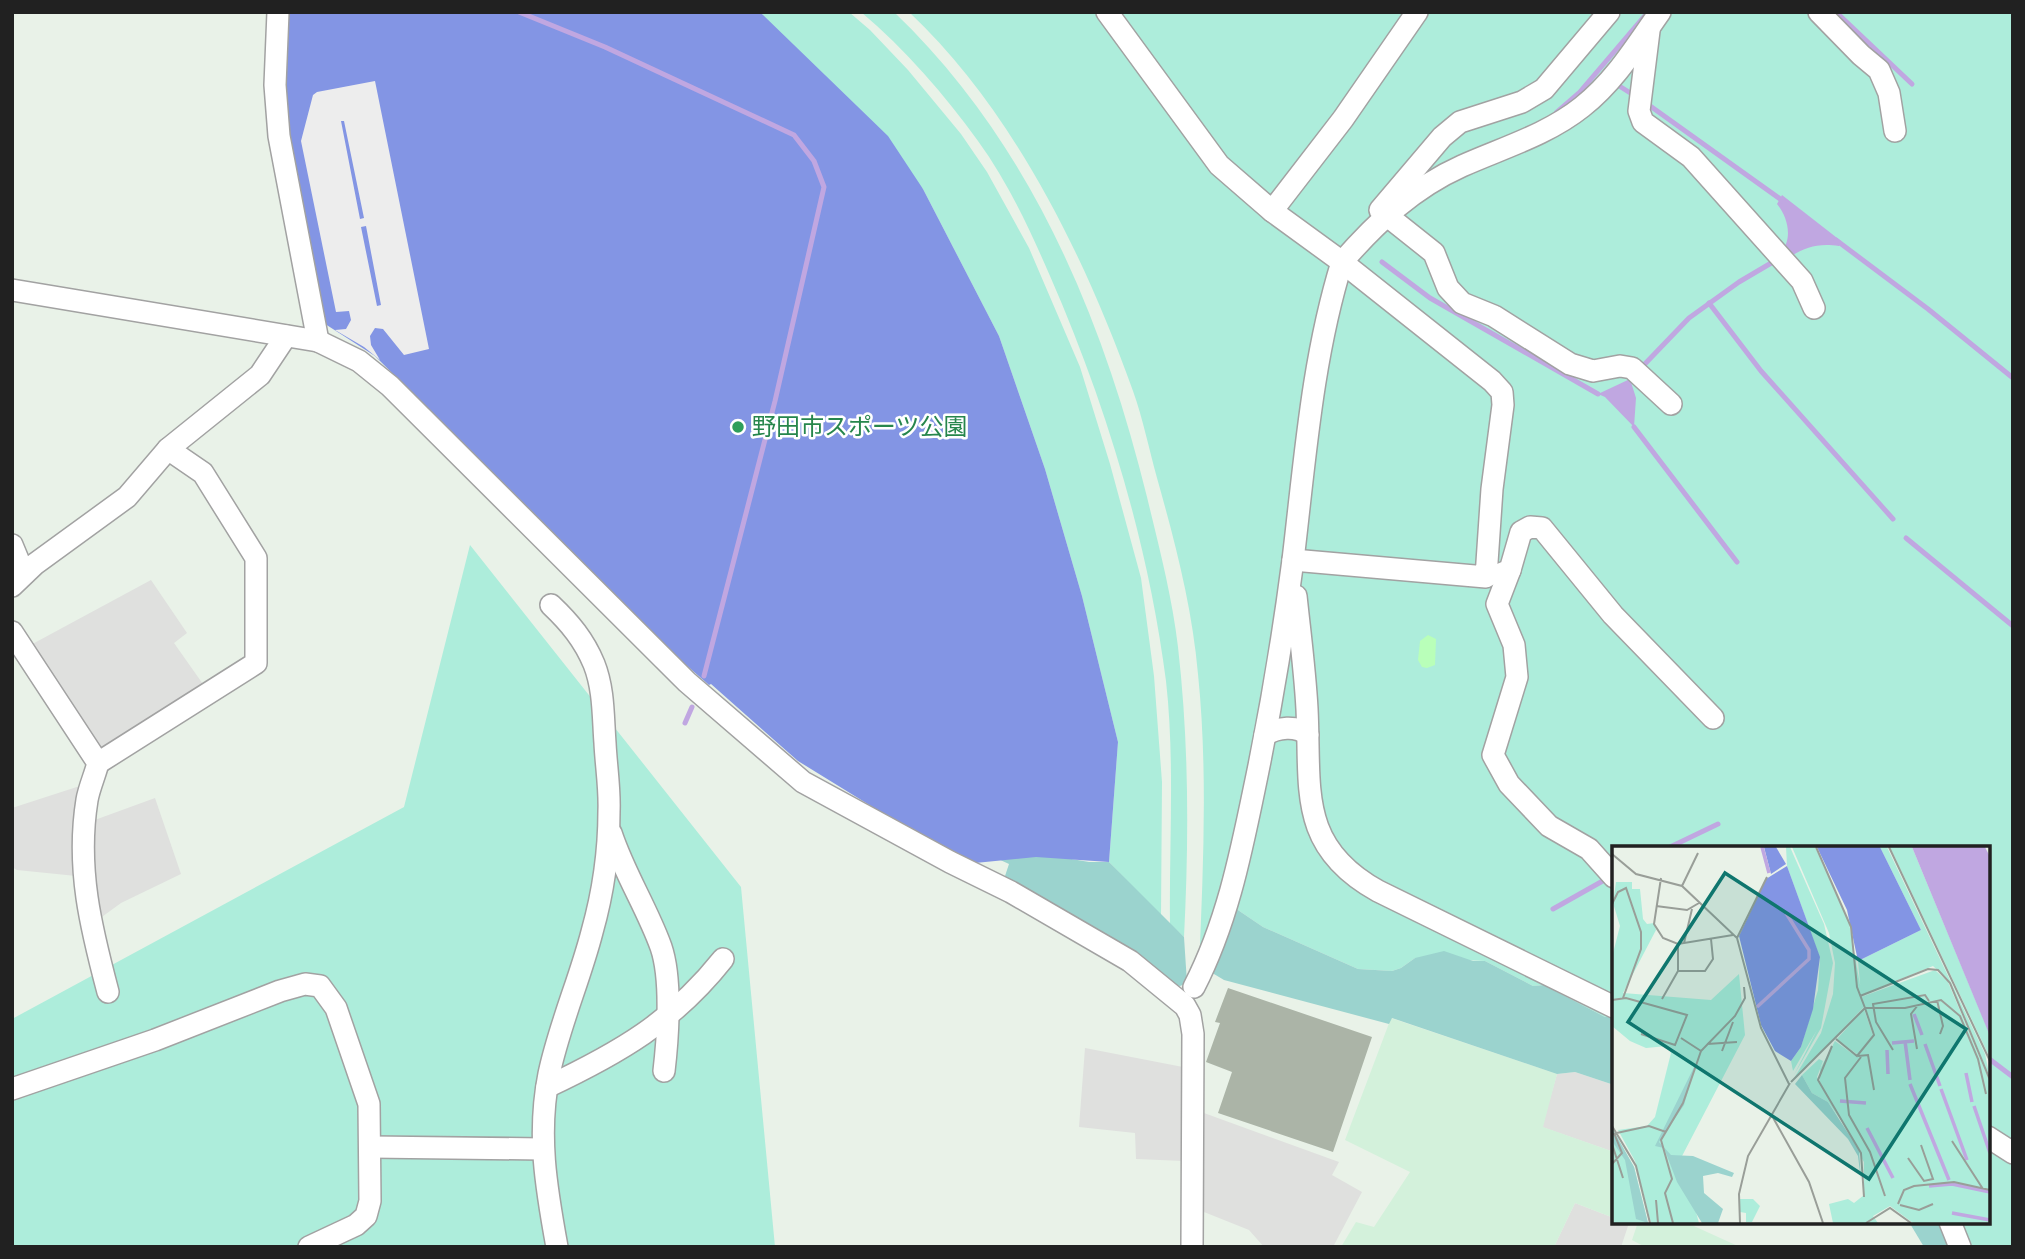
<svg xmlns="http://www.w3.org/2000/svg" width="2025" height="1259" font-family="'Open Sans','Noto Sans JP',sans-serif">
	<style>
		.residential { fill: #dfe0de }
		.farmland { fill: #d3f1db }
		.grass { fill: #adeddb }
		.forest { fill: #9bd3ce }
		.sand { fill: #b9ffb9 }
		.pitch { fill: #8395e4 }
		.parking { fill: #ededed; fill-rule: evenodd }
		.water { fill: #c0a7e1 }
		.lines { fill: none; stroke-linecap: round; stroke-linejoin: round }
		.stream { stroke: #c0a7e1; stroke-width: 5 }
		.building { fill: #abb4a7 }
		.minor-casing { stroke: #a2a2a2; stroke-width: 24 }
		.minor { stroke: #fff; stroke-width: 21 }
		.leisure-dot { fill: #2e9e5b; stroke: #fff; stroke-width: 2.5 }
		.labels { text-anchor: middle; stroke-width: 5; stroke-linejoin: round; paint-order: stroke }
		.leisure-label { font-size: 24px; fill: #27864d; stroke: #fff; text-anchor: start }
		.inset-river { fill: none; stroke: #c0a7e1; stroke-width: 3.5 }
		.inset-road { fill: none; stroke: #999e98; stroke-width: 2 }
		.view { fill: #0f766e; fill-opacity: 0.15; stroke: #0f766e; stroke-width: 3.5 }
		.inset-edge { fill: none; stroke: #212121; stroke-width: 3.5 }
	</style>
	<rect width="100%" height="100%" fill="#e9f2e8"/>
	<g class="residential">
		<polygon points="151,580 187,633 174,643 205,687 105,761 25,648"/>
		<polygon points="86,784 86,877 17,870 12,867 12,808"/>
		<polygon points="155,798 181,874 121,903 99,919 92,854 92,821"/>
		<polygon points="1085,1048 1183,1067 1184,1161 1136,1159 1135,1133 1079,1127"/>
		<polygon points="1575,1072 1614,1085 1614,1152 1542,1127 1557,1074"/>
		<polygon points="1204,1113 1339,1162 1332,1175 1362,1192 1333,1247 1264,1247 1249,1230 1204,1212"/>
		<polygon points="1575,1203 1614,1218 1614,1222 1629,1223 1621,1247 1554,1247"/>
	</g>
	<g class="farmland">
		<polygon points="1391,1018 1557,1074 1543,1127 1614,1152 1614,1218 1575,1203 1554,1247 1341,1247 1356,1222 1374,1227 1410,1172 1345,1140"/>
		<polygon points="1638,1222 1685,1222 1740,1247 1645,1247 1632,1240"/>
	</g>
	<g class="grass">
		<polygon points="760,12 849,12 870,30 908,70 961,134 987,172 1029,248 1080,367 1110,464 1141,578 1154,676 1162,782 1161,916 1109,862 1118,742 1082,596 1045,469 999,336 923,189"/>
		<path d="M861,12H894C1030,142 1103,318 1147,497C1159,547 1172,596 1178,647C1189,743 1189,840 1184,937L1170,924C1169,844 1175,761 1166,681C1148,542 1106,404 1050,276C1030,230 1008,182 978,141C945,95 905,49 861,12Z"/>
		<path d="M909,12H1100L1191,140L1332,262L1251,786L1199,969C1203,871 1208,772 1198,674C1192,606 1175,542 1157,478C1149,449 1143,419 1133,391C1085,257 1014,111 909,12Z"/>
		<polygon points="1124,12 1412,12 1274,198 1240,177 1192,116 1123,15"/>
		<polygon points="1422,12 2013,12 2013,1247 1965,1247 1955,1222 1988,1222 1988,848 1614,848 1614,1001 1362,876 1320,820 1296,571 1303,565 1490,584 1507,405 1281,211"/>
		<polygon points="1346,274 1498,394 1482,569 1297,554 1313,423"/>
		<polygon points="470,545 741,887 775,1247 12,1247 12,1019 404,807"/>
		<polygon points="1290,612 1303,722 1274,723"/>
		<polygon points="1301,737 1319,846 1614,1017 1605,1017 1544,985 1533,986 1485,961 1415,958 1401,968 1392,971 1358,969 1263,927 1232,906 1270,741"/>
	</g>
	<g class="forest">
		<polygon points="955,839 1089,862 1109,862 1184,937 1187,983 1180,986 1174,985 1004,879 1009,864"/>
		<polygon points="1232,906 1263,927 1358,969 1392,971 1401,968 1415,958 1444,951 1473,961 1485,961 1533,986 1544,985 1605,1017 1614,1017 1614,1085 1575,1072 1557,1074 1392,1018 1389,1024 1224,980 1209,971"/>
		<polygon points="1909,1222 1943,1222 1954,1247 1924,1247"/>
	</g>
	<polygon class="sand" points="1428,635 1436,639 1435,665 1427,668 1422,667 1418,660 1420,641"/>
	<polygon class="pitch" points="283,12 760,12 888,136 923,189 999,336 1045,469 1082,596 1118,742 1109,862 1036,857 975,863 931,843 798,761 711,684 709,685 677,657 375,356 322,322 285,136"/>
	<path class="parking" d="M375,81L429,349L404,355L383,329L375,328L370,336L371,345L380,360L364,347L335,330L346,329L351,320L349,311L336,312L301,141L313,95L317,92ZM341,121H344L364,218L360,219ZM366,226L381,305L377,306L361,227Z"/>
	<g class="water">
		<path d="M1782,195L1841,241L1839,246C1817,243 1805,247 1787,259L1781,252C1793,239 1788,217 1777,204Z"/>
		<polygon points="1630,379 1636,398 1634,427 1605,397 1598,394"/>
	</g>
	<g class="lines">
		<g class="stream">
			<polyline points="519,12 605,47 794,135 814,161 824,187 775,401 704,676"/>
			<polyline points="1836,12 1912,84"/>
			<polyline points="1613,82 1635,96"/>
			<polyline points="1646,103 1783,201"/>
			<polyline points="1556,113 1579,93 1648,12"/>
			<polyline points="1836,240 1928,309 2013,378"/>
			<polyline points="1382,262 1430,298 1598,394"/>
			<polyline points="1709,303 1761,371 1893,519"/>
			<polyline points="1641,368 1689,318 1739,282 1778,259"/>
			<polyline points="1634,427 1737,562"/>
			<polyline points="1906,538 2013,626"/>
			<polyline points="685,723 692,707"/>
			<polyline points="1668,848 1718,824"/>
			<polyline points="1553,909 1608,878"/>
			<polyline points="1988,1058 2013,1077"/>
		</g>
	</g>
	<polygon class="building" points="1228,988 1372,1037 1333,1152 1218,1113 1232,1072 1206,1062 1220,1023 1215,1022"/>
	<g class="lines">
		<defs>
			<g id="minor">
				<polyline points="278,12 275,85 279,136 318,341"/>
				<path d="M1107,12L1219,165L1272,211L1342,262C1312,359 1305,460 1293,560C1283,637 1270,714 1254,790C1240,858 1226,925 1194,987"/>
				<polyline points="1609,12 1544,89 1522,102 1460,122 1442,137 1380,210 1434,253 1448,288 1462,303 1494,316 1570,364 1593,371 1620,366 1632,368 1671,404"/>
				<polyline points="1819,12 1861,55 1879,70 1889,93 1895,131"/>
				<polyline points="1649,31 1639,111 1643,122 1691,157 1802,281 1814,308"/>
				<polyline points="1272,211 1343,119 1417,12"/>
				<polyline points="12,290 318,341 359,361 390,386 687,682 803,782 950,862 1011,892 1130,961 1185,1006 1190,1015 1193,1034 1192,1247"/>
				<polyline points="12,545 24,574"/>
				<path d="M1293,560L1486,577L1492,489L1503,405L1502,392L1492,381L1342,262C1377,222 1413,188 1462,166C1502,148 1547,135 1582,107C1615,81 1636,46 1660,12"/>
				<polyline points="1510,570 1497,604 1514,645 1517,677 1493,755 1509,784 1549,826 1589,849 1614,877"/>
				<polyline points="1498,575 1510,570 1521,532 1530,527 1542,528 1613,615 1713,718"/>
				<polyline points="12,586 35,564 127,497 168,449 260,375 286,336"/>
				<path d="M1296,596C1300,634 1305,671 1307,709C1311,789 1297,846 1378,891L1614,1007"/>
				<path d="M551,605C570,623 584,640 594,664C604,689 603,717 605,743C606,765 610,789 609,811C609,851 603,893 592,932C580,979 559,1026 549,1074C537,1134 546,1187 557,1247"/>
				<path d="M12,632L98,763C95,775 89,788 87,800C76,868 91,928 108,992"/>
				<path d="M1265,735C1277,727 1297,725 1308,735"/>
				<polyline points="98,763 256,663 256,558 203,473 168,449"/>
				<path d="M611,833C624,873 647,908 661,947C672,979 668,1037 664,1071"/>
				<path d="M547,1087C619,1053 673,1022 723,959"/>
				<polyline points="12,1089 155,1040 280,991 305,984 320,986 336,1008 369,1104 370,1201 366,1216 356,1225 309,1247"/>
				<polyline points="1988,1137 2013,1153"/>
				<polyline points="371,1147 542,1149"/>
				<polyline points="1950,1222 1960,1247"/>
			</g>
		</defs>
		<use href="#minor" class="minor-casing"/>
		<use href="#minor" class="minor"/>
	</g>
	<circle class="leisure-dot" cx="738" cy="427" r="7"/>
	<g class="labels">
		<g class="leisure-label">
			<text x="752" y="435">野田市スポーツ公園</text>
		</g>
	</g>
	<g transform="translate(1612 846)">
		<rect width="378" height="378" fill="#e9f2e8"/>
		<path d="M174,1H178L212,78L221,117L209,182L182,229L205,184L181,225L179,215L189,201L206,144L208,112L175,20ZM180,1H203L237,77L252,161L181,234L209,187L221,148L223,117L217,87ZM268,1H275L373,208L378,232L338,136L321,120L249,149L246,115L309,84ZM278,1H300L378,189V212ZM4,36H20V43H28L31,73L35,78L42,77L44,84L11,147L99,154L127,128L133,189L69,312L87,377H39L23,315L6,284L35,280L43,271L59,207L55,200L34,202L18,195L0,180V111L8,80L1,57ZM323,124L336,136L378,236V377H301L278,360L261,370L266,377H221L217,358L236,353L242,357L252,349V316L208,236V223L223,195L245,211L262,190L249,151ZM252,163L261,189L246,209L225,193ZM207,213L211,215L205,231L227,272L216,256L200,247L190,229ZM0,282L22,321L36,377H0ZM128,353H141L148,360L140,376H134V367L128,366Z" fill="#adeddb"/>
		<path d="M84,217L72,259L47,296L59,309L81,310L122,327L120,331L106,327L91,330L92,347L111,363L106,377H90L65,336L52,302L43,300ZM190,229L200,247L216,256L247,304L249,334L246,310L236,293L183,238ZM0,282L22,321L36,377L24,373L13,314L0,295Z" fill="#9bd3ce"/>
		<path d="M152,1H164L174,18L159,28ZM205,1H268L309,84L246,115L235,64ZM175,20L208,111L201,163L189,201L179,215L163,205L149,179L127,90L154,33Z" fill="#8395e4"/>
		<path d="M300,1H373L378,11V190Z" fill="#c0a7e1"/>
		<path class="inset-river" d="M150,1L157,27M145,161L197,113V104L174,67M302,168L310,189M293,195L298,234M280,197L302,195M313,198L328,240M275,204L276,228M354,227L360,256M298,238L337,334M329,243L355,314M228,255L254,257M362,260L378,307M255,282L281,332M317,340L340,338L378,346M340,367L378,374"/>
		<path class="inset-road" d="M277,1L378,215M0,8L24,28L70,40L125,92L149,182L177,238M49,32L42,78L51,92L66,98L121,89M70,40L86,7M0,58L6,46L14,42L29,86V103L11,152M44,60L75,64L87,57M125,92L155,31M72,97L80,63M66,125H93L101,113L99,93M248,150L316,123L326,124L338,137L378,234M50,153L66,125V98M0,154L14,152L75,169L63,199L29,188M325,154L331,180L328,188M69,192L89,205M224,193L245,210L262,189L253,162H293L329,154L348,170L366,213L374,248M95,198L125,196M220,200L206,234L249,307L252,351M305,203L299,168L306,159M281,204L264,176L261,158L313,149L317,155M110,205L121,176M246,210L256,209L262,244M249,211L233,232L237,269L258,306L273,350M179,236L253,162L245,141L239,81L204,1M159,268L197,336L211,377M0,280L24,320L38,377M0,288L37,280L54,286M340,295L371,343M0,298L11,332M296,312L312,335L321,333L309,299M0,318L10,307L2,287M44,354L46,377M286,358L292,344L302,340L342,336L378,344M288,359L307,364L321,358M61,377L53,347L60,333L49,294L71,257L89,205L123,170L133,152L132,141M128,377L127,348L136,310L178,237M254,377L278,362L299,377"/>
		<path class="view" d="M113,27L354,183L257,333L16,176Z"/>
		<rect width="378" height="378" class="inset-edge"/>
	</g>
	<rect width="2025" height="1259" fill="none" stroke="#212121" stroke-width="28"/>
</svg>
